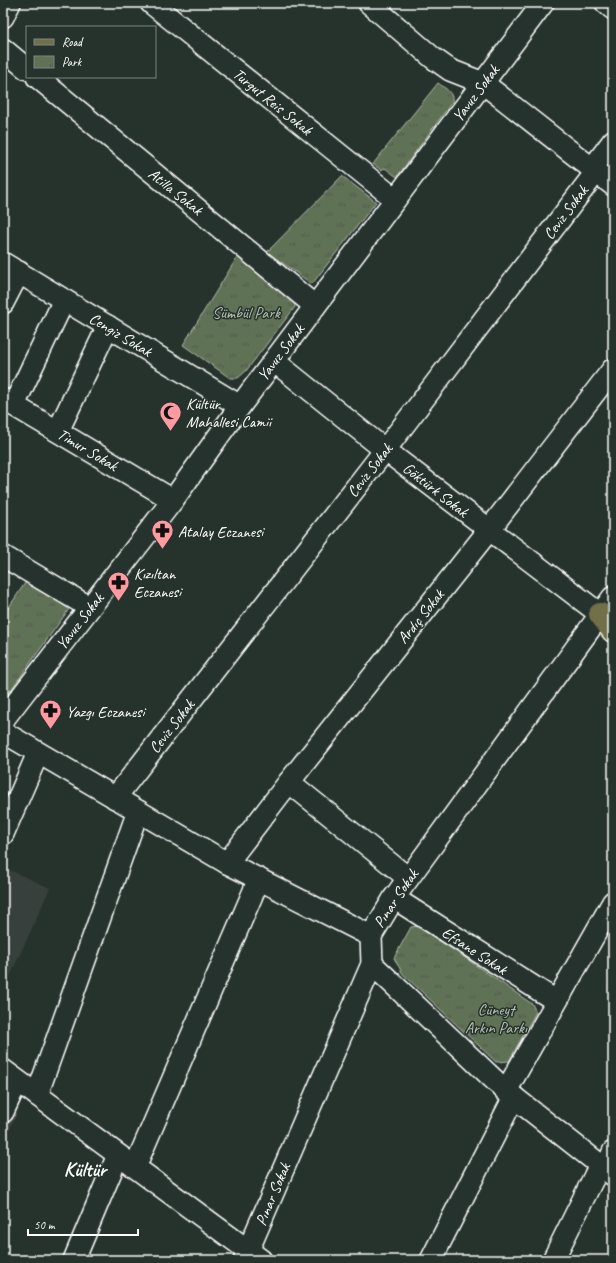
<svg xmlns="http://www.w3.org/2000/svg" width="616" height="1263" font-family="Caveat,sans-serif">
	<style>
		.built { fill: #393f3c }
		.park { fill: url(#park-tufts); stroke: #b0b8aa }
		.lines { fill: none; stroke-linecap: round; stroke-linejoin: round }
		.minor-casing { stroke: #fff; stroke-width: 24 }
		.major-casing { stroke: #fff; stroke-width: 25 }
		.minor { stroke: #26332d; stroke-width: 21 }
		.major { stroke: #716f4a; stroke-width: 22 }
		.labels { text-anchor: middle; stroke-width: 3; stroke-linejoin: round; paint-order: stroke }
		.street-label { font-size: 16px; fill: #fff; stroke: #26332d }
		.park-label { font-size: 16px; fill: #b7c0b2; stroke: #26332d }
		.poi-label { font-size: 16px; fill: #fff; stroke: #26332d; text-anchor: start }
		.district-label { font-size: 20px; font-weight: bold; fill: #fff; stroke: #26332d }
	</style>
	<defs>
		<pattern id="park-tufts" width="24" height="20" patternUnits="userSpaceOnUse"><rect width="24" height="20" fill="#607255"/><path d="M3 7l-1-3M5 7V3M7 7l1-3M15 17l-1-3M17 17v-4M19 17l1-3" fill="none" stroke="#53594f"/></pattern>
	</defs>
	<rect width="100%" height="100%" fill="#26332d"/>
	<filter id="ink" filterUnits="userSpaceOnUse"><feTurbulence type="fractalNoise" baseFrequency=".025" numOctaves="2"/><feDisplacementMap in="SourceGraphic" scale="8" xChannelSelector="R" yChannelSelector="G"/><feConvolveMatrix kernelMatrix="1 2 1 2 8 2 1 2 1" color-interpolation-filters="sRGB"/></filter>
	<g filter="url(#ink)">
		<g class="built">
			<polygon points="3,867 50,888 3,992"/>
			<polygon points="3,1087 22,1101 3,1145"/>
		</g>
		<g class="park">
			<path d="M438,83C445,88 454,93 452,102L397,177L385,168L381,170L373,164Z"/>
			<polygon points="342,176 376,202 312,284 267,252"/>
			<polygon points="238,256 294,300 295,307 246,371 238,378 230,378 183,345"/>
			<polygon points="27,580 69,609 3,701 3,616"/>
			<polygon points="419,926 532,1004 536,1012 509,1061 496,1062 403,974 394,958 411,927"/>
		</g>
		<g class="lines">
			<defs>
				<g id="minor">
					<polyline points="151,3 395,199"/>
					<polyline points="369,3 433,58 450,70 483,83 613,185"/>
					<polyline points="606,3 613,9"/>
					<polyline points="3,17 10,3"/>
					<polyline points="3,49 27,69"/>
					<polyline points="37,77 315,306"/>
					<polyline points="592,169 613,141"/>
					<polyline points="3,263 240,406"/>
					<polyline points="3,303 19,272"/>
					<polyline points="274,361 385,450 600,614"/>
					<polyline points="3,399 173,500"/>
					<polyline points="14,405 64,300"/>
					<polyline points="58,431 108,326"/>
					<polyline points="3,556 89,607"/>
					<polyline points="3,720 173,500 240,406 543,3"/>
					<polyline points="3,732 227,863 371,936"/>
					<polyline points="289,782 408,878"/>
					<polyline points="115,798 385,450 596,172"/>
					<polyline points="3,834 38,753"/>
					<polyline points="227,863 289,782 489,530 613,369"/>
					<polyline points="394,898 556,1001"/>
					<polyline points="372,964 506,1091 613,1175"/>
					<polyline points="3,1070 261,1260"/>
					<polyline points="506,1091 613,902"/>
					<polyline points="37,1095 138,811"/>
					<polyline points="3,1112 17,1081"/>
					<polyline points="135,1167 259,879"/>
					<polyline points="606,1169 613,1152"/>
					<polyline points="74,1260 118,1155"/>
					<polyline points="244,1260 372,964 371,936 394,898 613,597"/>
					<polyline points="431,1260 514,1097"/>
					<polyline points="553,1260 600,1165"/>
				</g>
				<polyline id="major" points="600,614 613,631"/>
			</defs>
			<use href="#minor" class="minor-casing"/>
			<use href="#major" class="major-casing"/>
			<use href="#minor" class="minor"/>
			<use href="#major" class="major"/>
		</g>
	</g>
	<defs>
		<symbol id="mosque-pin" viewBox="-11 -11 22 30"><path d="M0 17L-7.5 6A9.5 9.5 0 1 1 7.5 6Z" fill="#ff9aa2" stroke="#26332d"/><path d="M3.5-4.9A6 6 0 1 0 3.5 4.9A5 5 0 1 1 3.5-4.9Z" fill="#111"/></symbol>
		<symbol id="pharmacy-pin" viewBox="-11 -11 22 30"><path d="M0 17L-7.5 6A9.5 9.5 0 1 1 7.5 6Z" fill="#ff9aa2" stroke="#26332d"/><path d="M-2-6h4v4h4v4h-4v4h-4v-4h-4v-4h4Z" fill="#111"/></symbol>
	</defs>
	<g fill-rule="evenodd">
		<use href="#mosque-pin" x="158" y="400" width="25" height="34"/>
		<use href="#pharmacy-pin" x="150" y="518" width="25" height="34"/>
		<use href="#pharmacy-pin" x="106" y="570" width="25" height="34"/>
		<use href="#pharmacy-pin" x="38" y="698" width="25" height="34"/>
	</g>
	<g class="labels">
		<g class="street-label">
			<text transform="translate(475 93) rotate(-53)" y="6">Yavuz Sokak</text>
			<text transform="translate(273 101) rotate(39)" y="6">Turgut Reis Sokak</text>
			<text transform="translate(176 191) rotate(39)" y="6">Atilla Sokak</text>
			<text transform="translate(565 212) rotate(-53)" y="6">Ceviz Sokak</text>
			<text transform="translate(121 334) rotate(31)" y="6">Cengiz Sokak</text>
			<text transform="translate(280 352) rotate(-53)" y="6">Yavuz Sokak</text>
			<text transform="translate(88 449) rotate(31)" y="6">Timur Sokak</text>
			<text transform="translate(369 470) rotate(-52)" y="6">Ceviz Sokak</text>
			<text transform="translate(436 489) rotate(38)" y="6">Göktürk Sokak</text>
			<text transform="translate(420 616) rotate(-51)" y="6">Ardıç Sokak</text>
			<text transform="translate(79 621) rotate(-52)" y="6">Yavuz Sokak</text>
			<text transform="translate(171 726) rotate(-52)" y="6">Ceviz Sokak</text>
			<text transform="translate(395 898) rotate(-56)" y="6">Pınar Sokak</text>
			<text transform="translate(475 950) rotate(33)" y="6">Efsane Sokak</text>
			<text transform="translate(272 1194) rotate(-67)" y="6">Pınar Sokak</text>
		</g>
		<g class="park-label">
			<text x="246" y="318">Sümbül Park</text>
			<text x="496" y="1015">Cüneyt<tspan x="496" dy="18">Arkın Parkı</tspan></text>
		</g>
		<g class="poi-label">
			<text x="186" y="409">Kültür<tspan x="186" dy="18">Mahallesi Camii</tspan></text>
			<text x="178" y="537">Atalay Eczanesi</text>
			<text x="134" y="579">Kızıltan<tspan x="134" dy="18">Eczanesi</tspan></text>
			<text x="66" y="717">Yazgı Eczanesi</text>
		</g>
		<g class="district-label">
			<text x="85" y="1176">Kültür</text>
		</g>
	</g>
	<rect width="616" height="1263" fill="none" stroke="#26332d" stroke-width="16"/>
	<rect x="8" y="8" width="600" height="1247" fill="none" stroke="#fff" stroke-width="1.5" filter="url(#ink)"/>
	<rect x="26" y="26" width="130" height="52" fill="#26332d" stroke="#7d8581"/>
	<rect x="34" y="39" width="20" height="6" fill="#716f4a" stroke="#7d8581"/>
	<text x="62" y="46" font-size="12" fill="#ffffff">Road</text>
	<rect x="34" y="56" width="20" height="12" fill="url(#park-tufts)" stroke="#7d8581"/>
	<text x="62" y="66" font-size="12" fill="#ffffff">Park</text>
	<path d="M28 1229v6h110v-6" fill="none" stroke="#ffffff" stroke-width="2"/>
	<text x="34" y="1229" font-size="12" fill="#ffffff" stroke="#26332d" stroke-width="3" paint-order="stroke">50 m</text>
</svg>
